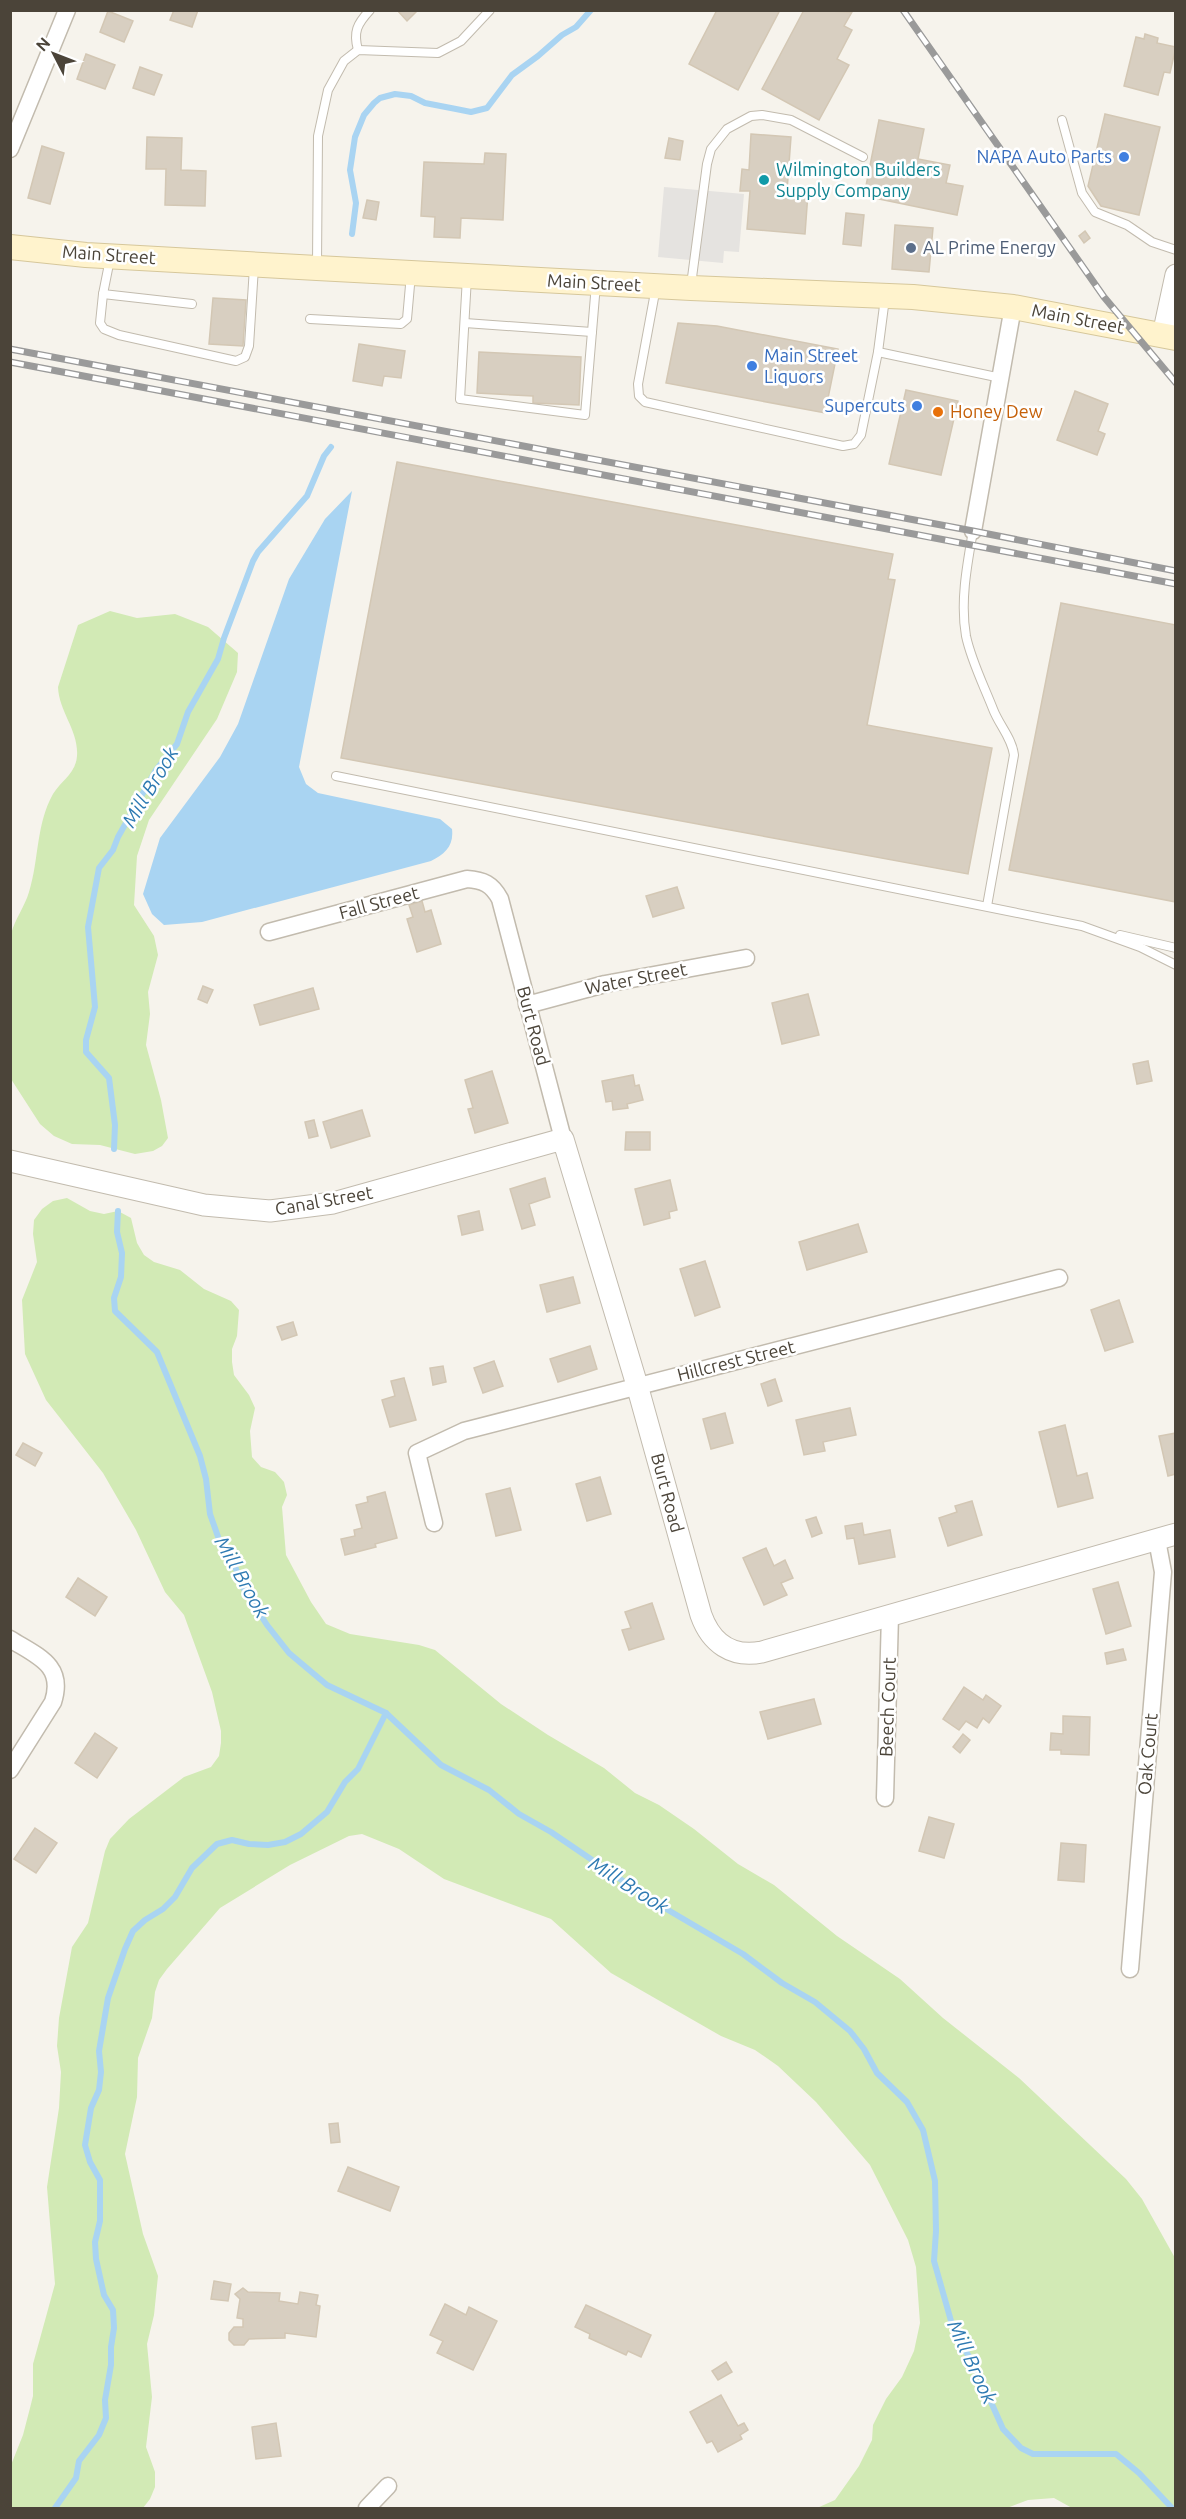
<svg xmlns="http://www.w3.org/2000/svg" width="1186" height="2519" font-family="Ubuntu,sans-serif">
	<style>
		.green { fill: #d2eab5 }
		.parking { fill: #e5e3e0 }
		.water { fill: #a9d4f2 }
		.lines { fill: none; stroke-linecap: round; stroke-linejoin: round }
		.stream { stroke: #a9d4f2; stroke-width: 6 }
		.building { fill: #d8cfc1; stroke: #d3c7b4; stroke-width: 1.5 }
		.service-casing { stroke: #c2bbae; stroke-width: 10 }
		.minor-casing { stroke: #c2bbae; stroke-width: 19 }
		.tertiary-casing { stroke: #c2bbae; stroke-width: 23 }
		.secondary-casing { stroke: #d6c79b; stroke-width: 26 }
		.service { stroke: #fff; stroke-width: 8 }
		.minor { stroke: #fff; stroke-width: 16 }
		.tertiary { stroke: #fff; stroke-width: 21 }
		.secondary { stroke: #fff3cd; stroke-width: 24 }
		.rail-casing { stroke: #9a9a9a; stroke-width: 7 }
		.rail { stroke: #fff; stroke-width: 4.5; stroke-dasharray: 14; stroke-linecap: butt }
		.shop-dot { fill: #3f7fe0; stroke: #fff; stroke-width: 2 }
		.culture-dot { fill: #0f9aa8; stroke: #fff; stroke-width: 2 }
		.service-dot { fill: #5c6f8a; stroke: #fff; stroke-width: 2 }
		.food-dot { fill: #e8710a; stroke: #fff; stroke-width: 2 }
		.labels { text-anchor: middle; stroke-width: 5; stroke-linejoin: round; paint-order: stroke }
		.shop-label { font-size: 18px; fill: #366cbe; stroke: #fff; text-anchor: end }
		.culture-label { font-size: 18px; fill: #0d838f; stroke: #fff; text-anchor: start }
		.service-label { font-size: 18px; fill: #4e5e75; stroke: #fff; text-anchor: start }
		.street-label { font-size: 18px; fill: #4b4439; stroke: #fff }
		.food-label { font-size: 18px; fill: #c56008; stroke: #fff; text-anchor: start }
		.water-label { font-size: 20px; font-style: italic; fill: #2e7ab2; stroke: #fff }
	</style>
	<rect width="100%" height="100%" fill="#f6f3ec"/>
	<g class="green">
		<path d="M110,611L137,618L175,614L208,627L238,653L237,672L217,719L149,820L137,856L134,905L154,936L158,955L148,992L150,1014L146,1045L161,1100L168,1138L162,1146L153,1151L135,1154L100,1145L72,1144L54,1136L40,1124L11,1079V934C15,919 25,906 29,892C39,860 36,824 53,794C61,781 76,773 77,756C79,731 59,712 58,687L78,625Z"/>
		<polygon points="67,1198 90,1211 104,1214 118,1211 131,1218 137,1243 144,1255 154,1262 180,1270 204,1289 231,1301 239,1310 237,1336 232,1349 232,1362 234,1375 249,1395 255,1408 250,1431 252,1457 261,1467 275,1472 284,1482 287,1495 282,1507 286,1555 311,1602 326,1624 350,1634 419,1645 435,1650 501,1704 548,1735 604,1768 635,1793 659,1805 694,1829 738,1864 774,1885 837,1936 900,1979 943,2018 1019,2078 1126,2179 1142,2199 1175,2258 1175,2508 1072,2508 1054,2498 1028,2500 1007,2508 817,2508 835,2500 859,2466 872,2440 873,2425 886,2399 902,2377 914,2351 920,2323 916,2267 908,2240 870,2165 816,2102 778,2066 755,2050 721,2036 611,1973 551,1919 444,1879 399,1849 362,1834 349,1836 290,1865 220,1908 167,1969 159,1980 155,1992 152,2018 138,2058 137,2097 125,2154 143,2234 158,2276 154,2315 147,2344 152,2397 146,2447 155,2472 155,2487 150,2499 143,2508 11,2508 11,2465 23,2435 30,2408 33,2396 33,2364 55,2284 47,2187 59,2108 61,2072 57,2046 59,2018 72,1947 88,1923 105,1851 110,1839 129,1819 184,1777 211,1767 219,1756 221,1743 221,1731 212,1692 184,1615 165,1592 136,1530 103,1473 46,1400 25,1354 22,1300 37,1262 33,1234 34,1220 42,1209 53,1201"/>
	</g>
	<polygon class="parking" points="664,187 744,194 739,252 724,251 723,263 658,257"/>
	<path class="water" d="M352,491L299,767L306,784L318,793L440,819L452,829C454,846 445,854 431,861L202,922L164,925L152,914L143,894L160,838L220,757L238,724L289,579L325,519Z"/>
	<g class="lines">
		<g class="stream">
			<polyline points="352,234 356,203 350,170 355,137 364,115 374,103 380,98 395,94 411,96 425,103 456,109 471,112 487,108 512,75 538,56 562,35 576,27 591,10"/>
			<polyline points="114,1149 115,1125 109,1078 86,1052 86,1040 95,1007 88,927 99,868 113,850 118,837 156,770 177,744 188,712 218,659 224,638 253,561 258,552 307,496 324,456 331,447"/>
			<polyline points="118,1211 117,1232 122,1253 121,1277 114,1298 115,1311 157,1352 200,1456 206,1479 210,1514 222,1548 236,1569 242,1586 267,1625 289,1653 327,1685 386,1713 441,1765 489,1790 519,1814 551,1832 651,1900 743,1954 782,1983 815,2002 850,2031 864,2049 877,2073 907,2102 923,2130 935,2181 936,2231 934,2261 955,2335 974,2364 1003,2429 1021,2448 1033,2454 1116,2454 1139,2473 1172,2508"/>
			<polyline points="55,2508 76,2478 79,2461 99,2435 106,2418 105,2400 111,2365 111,2347 114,2328 113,2310 104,2295 96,2259 95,2242 100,2221 100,2180 90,2162 85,2145 91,2108 99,2090 101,2072 99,2051 108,1998 125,1949 133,1931 145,1920 163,1909 175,1897 192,1868 217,1844 232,1840 249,1844 268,1845 285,1842 301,1834 327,1812 345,1782 358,1769 386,1713"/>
		</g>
	</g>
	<g class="building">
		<polygon points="174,10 198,10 192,27 170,20"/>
		<polygon points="397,10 418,10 407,21"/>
		<polygon points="717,10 780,10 738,90 689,64"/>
		<polygon points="804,10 852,12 844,26 852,30 837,59 849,65 819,120 762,89"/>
		<polygon points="108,11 133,21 124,42 100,32"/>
		<polygon points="1145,34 1158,38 1157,43 1176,47 1170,73 1164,72 1158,95 1124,86 1136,37 1144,39"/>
		<polygon points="86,54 115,65 105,89 77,79"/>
		<polygon points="140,67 162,75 154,95 133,88"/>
		<polygon points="1105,114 1160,127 1139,215 1101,206 1088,186"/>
		<polygon points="879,120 924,129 918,159 950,165 946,183 963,186 957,215 864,196"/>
		<polygon points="751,134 791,137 787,191 808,193 805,234 747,229 750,191 740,191 742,169 749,170"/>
		<polygon points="147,137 182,138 181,170 206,171 205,206 165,205 166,169 146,169"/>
		<polygon points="669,138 683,141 680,160 665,158"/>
		<polygon points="42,146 64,153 50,204 28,198"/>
		<polygon points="485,153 506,154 503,220 461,218 460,238 434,237 435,217 421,216 424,162 484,164"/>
		<polygon points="367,200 379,202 376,220 363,218"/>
		<polygon points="846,213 864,215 861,246 843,244"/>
		<polygon points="895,225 933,228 929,272 892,269"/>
		<polygon points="1085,231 1090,238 1084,243 1079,236"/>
		<polygon points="213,298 246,300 243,346 209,344"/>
		<polygon points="678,323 717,326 838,349 825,413 666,383"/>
		<polygon points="359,344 405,351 401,378 384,376 382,386 353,381"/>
		<polygon points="479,352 581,357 579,405 533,403 533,396 477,393"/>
		<polygon points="906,390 958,401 941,475 889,464"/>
		<polygon points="1075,391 1108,404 1098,431 1105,434 1097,455 1057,440"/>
		<polygon points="397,462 893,554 888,579 895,580 867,725 992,748 968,874 341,758"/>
		<polygon points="1061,603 1176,625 1176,902 1009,870"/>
		<polygon points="677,887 684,908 653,917 646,896"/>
		<polygon points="422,901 425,912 431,910 441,944 417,952 407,919 413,917 409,905"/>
		<polygon points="203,986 213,990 207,1003 198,999"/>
		<polygon points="313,988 319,1009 260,1025 254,1005"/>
		<polygon points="808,994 819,1035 782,1044 772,1003"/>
		<polygon points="1148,1061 1152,1081 1137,1084 1133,1064"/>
		<polygon points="492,1071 508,1123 475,1133 468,1109 473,1108 465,1080"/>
		<polygon points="633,1075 635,1086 639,1085 643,1100 627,1104 628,1108 613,1110 612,1101 606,1102 602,1081"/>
		<polygon points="362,1110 370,1136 331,1148 323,1122"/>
		<polygon points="314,1120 318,1136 309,1138 305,1122"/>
		<polygon points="626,1132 650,1132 650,1150 625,1150"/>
		<polygon points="545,1178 550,1197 529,1204 535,1225 522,1229 510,1189"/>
		<polygon points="670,1180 677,1210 669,1212 670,1218 644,1225 635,1189"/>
		<polygon points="479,1211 483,1230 462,1235 458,1216"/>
		<polygon points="858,1224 867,1252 807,1270 799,1242"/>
		<polygon points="705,1261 720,1307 695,1316 680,1269"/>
		<polygon points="573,1277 580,1303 547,1312 540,1285"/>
		<polygon points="1119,1300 1133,1342 1105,1351 1091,1310"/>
		<polygon points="293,1322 297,1335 282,1340 277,1327"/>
		<polygon points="590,1346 597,1369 558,1382 550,1359"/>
		<polygon points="494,1361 503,1386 483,1393 474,1368"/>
		<polygon points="443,1366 446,1382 433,1385 430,1368"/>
		<polygon points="404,1378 416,1420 390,1427 382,1400 395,1396 391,1381"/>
		<polygon points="775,1379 782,1401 768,1406 761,1384"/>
		<polygon points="850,1408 856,1435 823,1442 825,1451 804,1455 796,1420"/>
		<polygon points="725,1413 733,1443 711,1449 703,1419"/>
		<polygon points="1065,1425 1077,1476 1087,1473 1093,1498 1058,1507 1039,1432"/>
		<polygon points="1176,1433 1176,1474 1168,1476 1159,1436"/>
		<polygon points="23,1443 42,1453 35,1466 16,1455"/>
		<polygon points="600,1477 611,1514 587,1521 576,1484"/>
		<polygon points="510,1488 521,1530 496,1536 486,1494"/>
		<polygon points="385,1492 397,1538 375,1544 376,1547 345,1555 341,1539 355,1536 354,1530 362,1528 356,1505 368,1502 367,1497"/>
		<polygon points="972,1501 982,1535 948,1546 939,1518 957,1512 955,1506"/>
		<polygon points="816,1517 822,1533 812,1537 806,1520"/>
		<polygon points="862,1523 864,1535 890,1530 895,1557 859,1564 854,1538 847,1539 845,1526"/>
		<polygon points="766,1548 774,1566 785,1560 793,1578 781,1583 787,1595 764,1605 743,1558"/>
		<polygon points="78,1578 107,1597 95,1616 66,1597"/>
		<polygon points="1118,1582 1131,1626 1106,1634 1093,1589"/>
		<polygon points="652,1603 664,1639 629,1650 622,1630 631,1628 625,1612"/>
		<polygon points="1123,1649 1126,1660 1107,1664 1105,1653"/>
		<polygon points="964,1687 983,1700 986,1695 1001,1706 989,1723 983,1718 977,1728 966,1721 959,1730 943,1719"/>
		<polygon points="814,1699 821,1724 768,1739 760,1712"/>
		<polygon points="1063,1716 1090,1717 1089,1755 1061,1754 1061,1750 1050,1750 1051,1733 1063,1734"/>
		<polygon points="95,1733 117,1748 97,1778 75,1763"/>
		<polygon points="963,1734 970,1740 960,1753 953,1747"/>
		<polygon points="929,1817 954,1824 944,1858 919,1851"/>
		<polygon points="35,1828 57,1843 36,1873 14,1859"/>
		<polygon points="1061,1843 1086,1845 1084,1882 1058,1880"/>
		<polygon points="338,2123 340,2142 331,2143 329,2124"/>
		<polygon points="348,2167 399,2187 390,2211 338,2191"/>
		<polygon points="214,2281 231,2284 228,2301 211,2299"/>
		<polygon points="243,2288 248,2292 280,2293 279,2301 298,2304 300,2292 318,2295 316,2305 320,2306 316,2337 285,2333 285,2338 249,2339 244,2345 234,2345 229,2340 229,2333 234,2327 243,2327 243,2319 237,2318 240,2299 235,2294"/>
		<polygon points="445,2304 466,2315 469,2307 497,2321 473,2370 437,2353 443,2341 430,2335"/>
		<polygon points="586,2305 651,2335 641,2357 628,2351 626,2355 589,2338 590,2334 575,2327"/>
		<polygon points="726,2362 732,2372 718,2380 712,2371"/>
		<polygon points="721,2395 738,2426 744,2423 748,2430 740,2435 742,2439 718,2452 712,2441 707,2443 690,2412"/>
		<polygon points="276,2423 281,2456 256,2459 252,2427"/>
	</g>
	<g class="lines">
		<defs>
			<g id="service">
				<path d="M358,50C353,32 357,24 370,10"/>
				<polyline points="1062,120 1082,193 1095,212 1127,225 1152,242 1176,250"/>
				<polyline points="110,259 103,294 192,304"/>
				<polyline points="317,265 318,136 328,90 344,61 358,50 438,53 461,41 490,10"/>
				<polyline points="467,277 460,399 585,415 596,284"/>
				<polyline points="691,285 707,164 711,149 727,129 751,116 762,115 791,120 863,157"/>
				<polyline points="656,287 638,384 639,396 645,402 843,446 854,444 861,435 878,352 885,298"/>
				<polyline points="103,294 100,323 104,329 119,335 236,361 245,357 249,346 254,267"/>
				<polyline points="310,319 401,324 407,319 411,274"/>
				<polyline points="465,323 592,332"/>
				<polyline points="878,352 1001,378"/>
				<path d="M973,531C967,565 960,602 966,636C971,660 984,686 993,709C999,725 1012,738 1014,755L987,906"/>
				<polyline points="336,776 1082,926 1140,947 1176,965"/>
				<polyline points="1120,935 1176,948"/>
			</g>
			<g id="minor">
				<polyline points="10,149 67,10"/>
				<polyline points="973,531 1013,307"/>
				<path d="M269,932L467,879C483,880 492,884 500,899L563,1139"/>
				<polyline points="527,1005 605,984 746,958"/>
				<polyline points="434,1523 417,1453 464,1431 1059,1278"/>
				<path d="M10,1639C37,1656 65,1665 53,1702L10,1770"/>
				<polyline points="885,1798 890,1615"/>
				<polyline points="1130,1969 1163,1572 1157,1540"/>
				<polyline points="367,2508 388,2486"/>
			</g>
			<g id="tertiary">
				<polyline points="1163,335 1176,275"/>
				<path d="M10,1161L204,1205L270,1211L333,1203L563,1139L637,1385L701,1615C711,1643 732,1658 762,1652L1176,1534"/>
			</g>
			<polyline id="secondary" points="10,247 86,255 317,268 691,288 913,297 1013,307 1176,338"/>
		</defs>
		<use href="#service" class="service-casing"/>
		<use href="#minor" class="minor-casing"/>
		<use href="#tertiary" class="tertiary-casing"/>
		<use href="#secondary" class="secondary-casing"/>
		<use href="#service" class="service"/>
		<use href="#minor" class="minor"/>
		<use href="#tertiary" class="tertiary"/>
		<use href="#secondary" class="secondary"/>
		<defs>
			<g id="rail">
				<polyline points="903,10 1104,297 1176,383"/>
				<polyline points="10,349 973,531 1176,571"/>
				<polyline points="10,362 1176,584"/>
			</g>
		</defs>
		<use href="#rail" class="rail-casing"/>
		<use href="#rail" class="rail"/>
	</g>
	<g class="shop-dot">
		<circle cx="1124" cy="157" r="6"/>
		<circle cx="752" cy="366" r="6"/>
		<circle cx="917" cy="406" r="6"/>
	</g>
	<circle class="culture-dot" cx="764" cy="180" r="6"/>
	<circle class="service-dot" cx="911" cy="248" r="6"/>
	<circle class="food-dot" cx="938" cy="412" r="6"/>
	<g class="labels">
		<g class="shop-label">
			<text x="1112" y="163">NAPA Auto Parts</text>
			<text x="764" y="362" text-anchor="start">Main Street<tspan x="764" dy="21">Liquors</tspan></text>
			<text x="905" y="412">Supercuts</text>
		</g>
		<g class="culture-label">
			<text x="776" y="176">Wilmington Builders<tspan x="776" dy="21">Supply Company</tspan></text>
		</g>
		<g class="service-label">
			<text x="923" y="254">AL Prime Energy</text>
		</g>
		<g class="street-label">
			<text transform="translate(109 255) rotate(4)" y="6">Main Street</text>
			<text transform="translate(594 283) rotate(3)" y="6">Main Street</text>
			<text transform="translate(1078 319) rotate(11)" y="6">Main Street</text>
			<text transform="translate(379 903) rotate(-15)" y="6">Fall Street</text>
			<text transform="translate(636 979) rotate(-11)" y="6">Water Street</text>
			<text transform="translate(533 1026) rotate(75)" y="6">Burt Road</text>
			<text transform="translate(324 1201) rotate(-10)" y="6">Canal Street</text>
			<text transform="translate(736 1361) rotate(-14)" y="6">Hillcrest Street</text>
			<text transform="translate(667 1493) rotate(75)" y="6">Burt Road</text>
			<text transform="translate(888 1707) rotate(-88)" y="6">Beech Court</text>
			<text transform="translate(1148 1754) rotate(-85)" y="6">Oak Court</text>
		</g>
		<g class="food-label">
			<text x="950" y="418">Honey Dew</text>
		</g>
		<g class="water-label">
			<text transform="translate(150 787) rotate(-59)" y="7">Mill Brook</text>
			<text transform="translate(242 1577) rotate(61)" y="7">Mill Brook</text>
			<text transform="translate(629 1885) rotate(32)" y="7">Mill Brook</text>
			<text transform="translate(972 2362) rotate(65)" y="7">Mill Brook</text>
		</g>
	</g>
	<rect width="1186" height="2519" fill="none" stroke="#4b4439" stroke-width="24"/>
	<g transform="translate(54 54) rotate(312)" stroke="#ffffff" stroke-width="4.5" paint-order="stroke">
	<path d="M0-4.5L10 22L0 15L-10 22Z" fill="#4b4439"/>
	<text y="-9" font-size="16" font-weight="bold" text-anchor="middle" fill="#4b4439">N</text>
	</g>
</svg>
